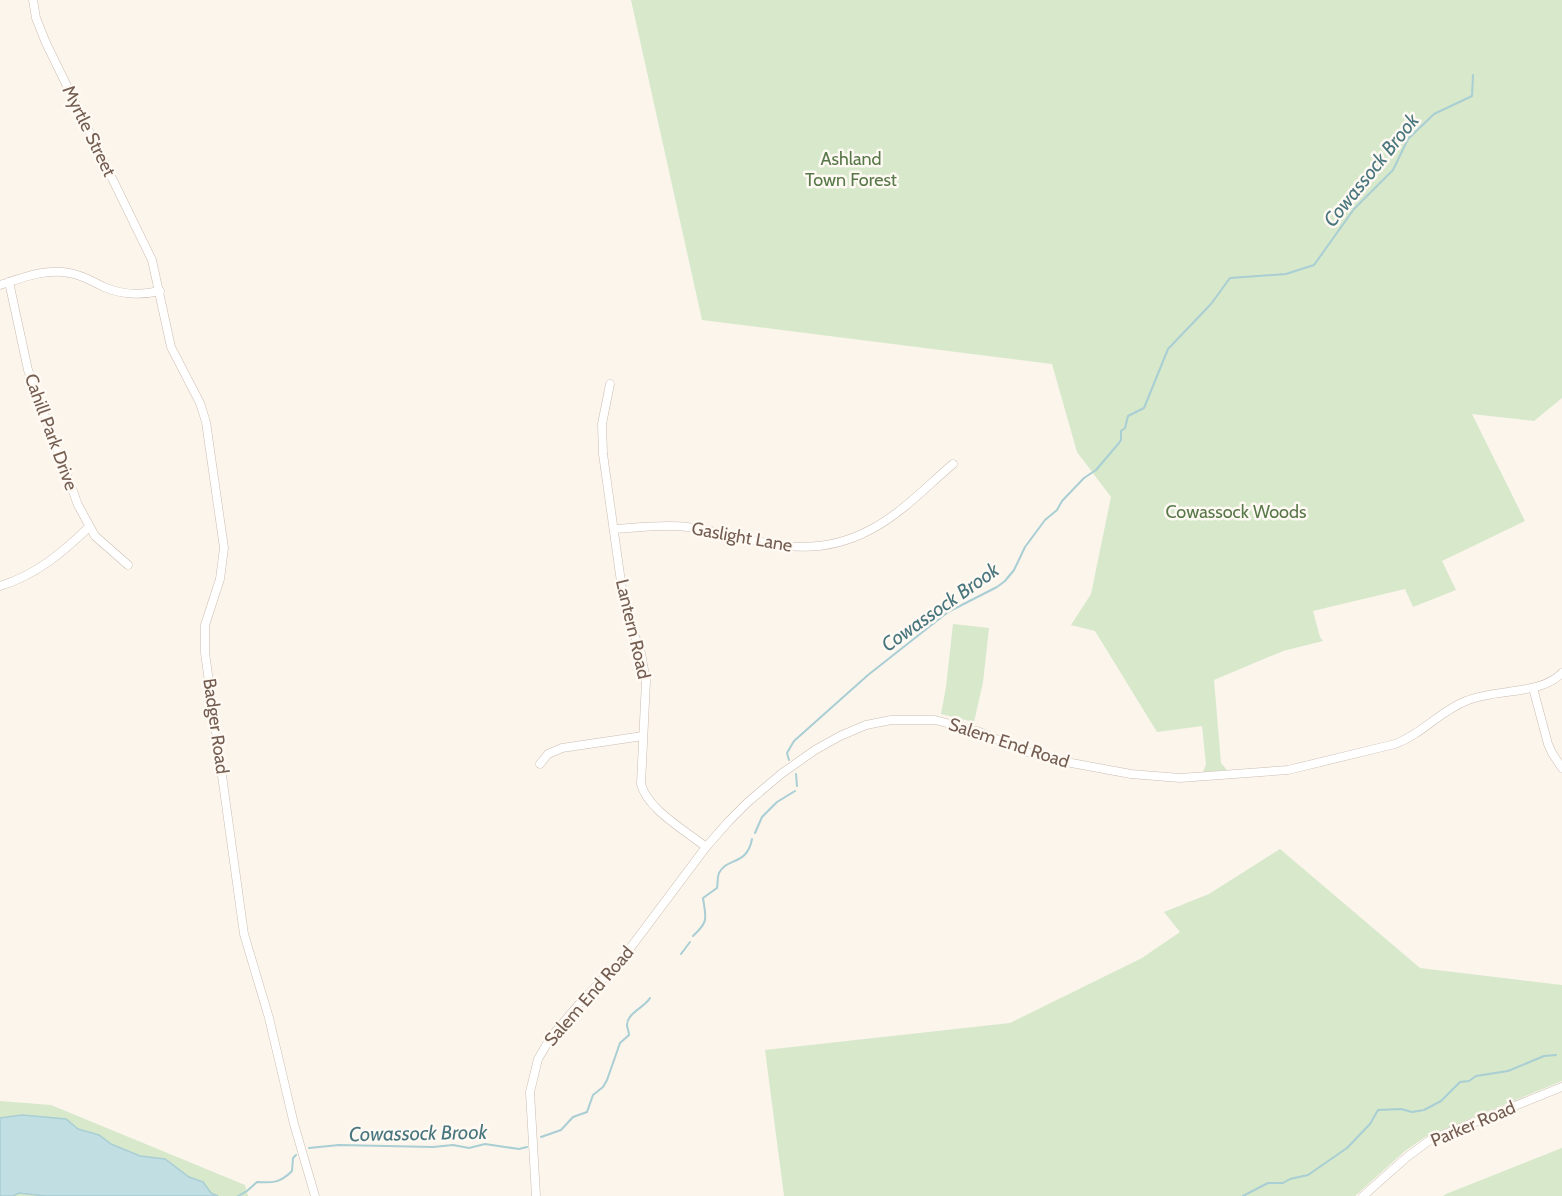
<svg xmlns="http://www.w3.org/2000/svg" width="1562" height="1196" font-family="Cabin,sans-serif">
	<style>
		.green { fill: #d7e8cb }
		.water { fill: #c1dfe3; stroke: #a9ced4; stroke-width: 1.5 }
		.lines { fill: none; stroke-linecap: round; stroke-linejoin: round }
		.stream { stroke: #a9ced4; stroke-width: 2 }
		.minor-casing { stroke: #ccbdb2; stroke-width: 9 }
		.minor { stroke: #fff; stroke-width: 8 }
		.labels { text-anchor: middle; stroke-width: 5; stroke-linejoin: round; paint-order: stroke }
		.street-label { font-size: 18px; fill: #745d51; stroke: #fef9f2 }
		.park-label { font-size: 18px; fill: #58784a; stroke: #fef9f2 }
		.water-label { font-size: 20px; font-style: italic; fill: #49767e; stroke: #fef9f2 }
	</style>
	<rect width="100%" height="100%" fill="#fbf5ec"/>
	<g class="green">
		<polygon points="631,0 1562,0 1562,398 1534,421 1472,414 1525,521 1442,561 1456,590 1413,607 1405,589 1313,611 1320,637 1323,641 1283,651 1214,680 1221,763 1227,770 1203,772 1206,764 1202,726 1157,732 1095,631 1071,625 1091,594 1111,497 1077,452 1052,364 702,320"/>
		<polygon points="953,624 989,628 983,682 974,722 941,714 946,687"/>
		<polygon points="1280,849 1420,968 1562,985 1562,1081 1425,1137 1405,1151 1355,1196 784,1196 765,1050 1010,1023 1142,958 1180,932 1164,912 1209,894"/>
		<polygon points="0,1101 51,1105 245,1185 248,1196 0,1196"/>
		<polygon points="1562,1148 1562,1196 1443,1196 1446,1194"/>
	</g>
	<polygon class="water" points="22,1115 66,1119 78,1129 99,1135 111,1144 140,1156 165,1159 189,1177 203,1182 211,1193 218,1196 46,1196 19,1193 13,1196 0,1196 0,1118"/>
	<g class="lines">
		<g class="stream">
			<polyline points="789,760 787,753 794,741 868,675 948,612 997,587 1005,581 1014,570 1025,547 1045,520 1057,510 1062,501 1084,478 1096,470 1119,443 1121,440 1121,431 1125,428 1128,416 1144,408 1168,349 1211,304 1230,278 1286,274 1314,265 1354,209 1393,170 1408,139 1434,114 1472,96 1473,75"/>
			<polyline points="796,774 797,786"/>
			<polyline points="755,833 762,817 777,802 795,791"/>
			<path d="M693,936C709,921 706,919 703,898L717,888C718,883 717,878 719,873C727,857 747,866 752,839"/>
			<polyline points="681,954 690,942"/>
			<path d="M541,1137L561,1130L573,1117L587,1112L593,1095L603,1087L607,1080L620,1043L629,1035C629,1031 627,1028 627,1025C627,1013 645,1007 650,998"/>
			<polyline points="309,1148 339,1145 433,1147 453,1145 469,1148 485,1144 519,1149 527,1147"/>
			<path d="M238,1196L247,1191L257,1182C273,1183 280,1183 292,1171L293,1158L296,1155"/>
			<polyline points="1243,1196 1268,1183 1283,1183 1290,1179 1308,1175 1347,1148 1370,1124 1378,1110 1401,1109 1412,1112 1424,1110 1441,1101 1460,1082 1469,1081 1476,1076 1508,1071 1544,1056 1556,1055"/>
		</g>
		<defs>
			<g id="minor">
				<polyline points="33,0 36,18 46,43 152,260 171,347 200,403 206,422 224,548 220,579 205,625 205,653 244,934 269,1018 294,1124 315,1196"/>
				<polyline points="9,282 28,370 78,505 95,536 128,565"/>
				<path d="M0,285C22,278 46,268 69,273C83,275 93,282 104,287C122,295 142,295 160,291"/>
				<path d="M610,384L602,424L603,454L623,596L629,620L641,653L646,681L641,784C647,809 686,831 706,847"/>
				<path d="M614,529C638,528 663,524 687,527C755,536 803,565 870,530C901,514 927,486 953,464"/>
				<path d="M0,586C36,575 62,553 89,527"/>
				<polyline points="1533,688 1548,744 1552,753 1562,768"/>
				<polyline points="540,764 548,754 562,748 643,736"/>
				<path d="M536,1196L530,1092L538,1059L551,1037L580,1003L622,959L706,847L729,821L748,802L781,774L815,750L840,736L866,725L891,720H935L977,731L1024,751L1050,759L1131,774L1180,778L1288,770L1395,744C1422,734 1440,711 1466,701C1496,688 1539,696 1562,673"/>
				<polyline points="1363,1196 1407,1157 1430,1140 1562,1087"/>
			</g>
		</defs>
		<use href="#minor" class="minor-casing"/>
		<use href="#minor" class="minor"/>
	</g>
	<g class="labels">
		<g class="street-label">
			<text transform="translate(89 131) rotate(64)" y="6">Myrtle Street</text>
			<text transform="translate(51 432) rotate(70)" y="6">Cahill Park Drive</text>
			<text transform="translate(742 537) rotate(10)" y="6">Gaslight Lane</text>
			<text transform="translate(633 629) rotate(77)" y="6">Lantern Road</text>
			<text transform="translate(216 726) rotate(82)" y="6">Badger Road</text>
			<text transform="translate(1009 743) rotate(18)" y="6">Salem End Road</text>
			<text transform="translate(589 996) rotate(-49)" y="6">Salem End Road</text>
			<text transform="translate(1473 1124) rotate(-23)" y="6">Parker Road</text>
		</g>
		<g class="park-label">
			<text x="851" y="165">Ashland<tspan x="851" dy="21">Town Forest</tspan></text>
			<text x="1236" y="518">Cowassock Woods</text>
		</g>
		<g class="water-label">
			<text transform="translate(1371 170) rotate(-51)" y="7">Cowassock Brook</text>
			<text transform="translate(940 607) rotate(-35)" y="7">Cowassock Brook</text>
			<text transform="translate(418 1133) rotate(-1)" y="7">Cowassock Brook</text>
		</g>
	</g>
</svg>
